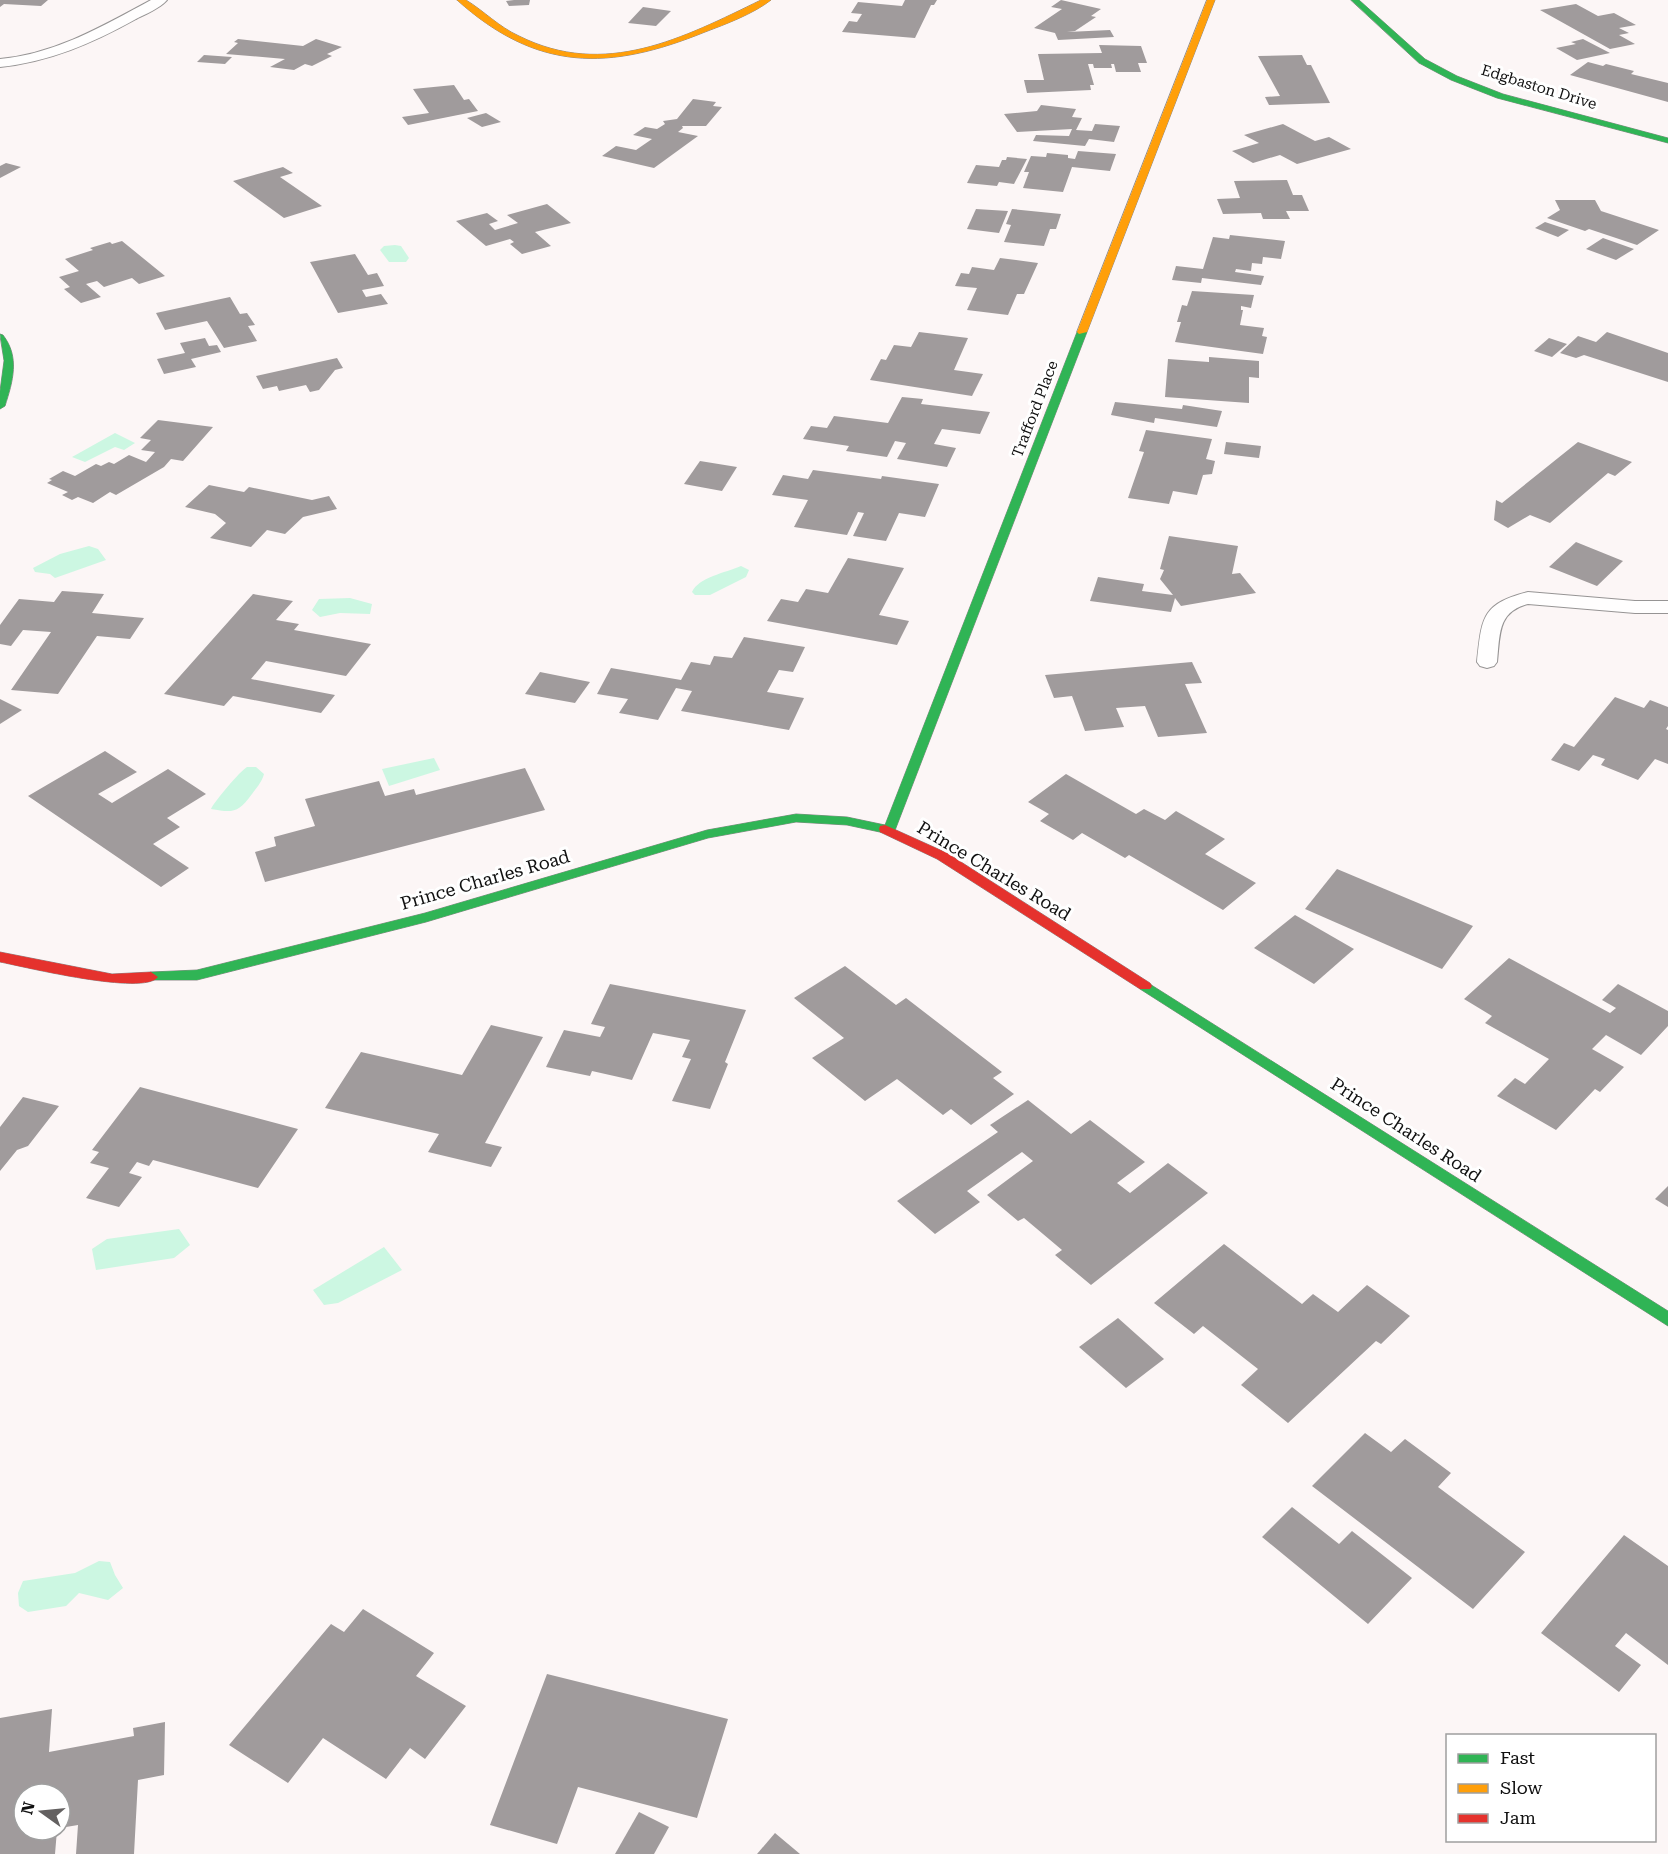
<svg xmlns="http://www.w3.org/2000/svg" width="1668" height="1854" font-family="'Roboto Serif',serif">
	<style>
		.water { fill: #ccf7e2 }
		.building { fill: #a09b9c }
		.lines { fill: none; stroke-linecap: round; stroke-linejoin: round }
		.lane-casing { stroke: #969494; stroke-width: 2 }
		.fast-casing { stroke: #8d8a8a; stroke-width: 1 }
		.slow-casing { stroke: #8d8a8a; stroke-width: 1 }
		.jam-casing { stroke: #8d8a8a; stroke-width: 1 }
		.lane { fill: #fffefe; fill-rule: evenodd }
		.fast { fill: #30b455; fill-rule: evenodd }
		.slow { fill: #ff9f0a; fill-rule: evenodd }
		.jam { fill: #e5322d; fill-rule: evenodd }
		.labels { text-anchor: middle; stroke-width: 6; stroke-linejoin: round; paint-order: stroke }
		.far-street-label { font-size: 15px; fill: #101010; stroke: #fff }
		.street-label { font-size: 18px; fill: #101010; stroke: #fff }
	</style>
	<rect width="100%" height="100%" fill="#fcf6f6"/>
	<g class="water">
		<polygon points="395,245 401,246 409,258 406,262 389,262 380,250 384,246"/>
		<polygon points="115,433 135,443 124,450 115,447 85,462 72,457"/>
		<polygon points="89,546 98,549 106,560 55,578 50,574 35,572 33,568 60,554"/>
		<path d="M741,566L749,570L746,577L710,595H695L692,592C699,577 725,573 741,566Z"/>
		<polygon points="350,598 372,604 370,614 340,613 320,617 312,610 319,599"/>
		<polygon points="434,758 440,770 389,786 382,769"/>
		<path d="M247,767H256L264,774C262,782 257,787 252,794C238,813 233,813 211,809C214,802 241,770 247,767Z"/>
		<polygon points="179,1229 190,1245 174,1258 96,1270 92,1249 107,1239"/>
		<polygon points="384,1247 402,1270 338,1303 324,1305 313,1290"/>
		<polygon points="99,1561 110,1562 115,1575 123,1588 108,1600 79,1593 66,1606 28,1612 19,1606 18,1593 23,1581 75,1573"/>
	</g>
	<g class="building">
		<polygon points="0,0 48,0 41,6 4,4 0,7"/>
		<polygon points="514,0 530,0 529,5 509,6 506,1"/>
		<polygon points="905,0 937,0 934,5 931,5 915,38 842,32 849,21 857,22 862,14 851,13 858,2 902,6"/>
		<polygon points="1061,0 1101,9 1091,16 1096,17 1075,31 1067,32 1110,30 1114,37 1058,40 1055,33 1034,28 1062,9 1051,7"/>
		<polygon points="1576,4 1598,16 1614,13 1636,25 1619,28 1629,33 1619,35 1635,44 1610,49 1540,10"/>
		<polygon points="643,7 671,11 656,26 628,23"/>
		<polygon points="238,39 303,46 316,39 342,47 327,54 332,56 312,66 305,64 294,70 270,67 285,59 226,54 238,43 234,42"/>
		<polygon points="1583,39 1610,53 1577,60 1556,48 1576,44 1571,42"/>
		<polygon points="1099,45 1141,46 1147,63 1138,63 1141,72 1116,72 1114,64 1111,64 1112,68 1094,68 1093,64 1088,64 1094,85 1090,85 1091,90 1027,93 1024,80 1044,80 1038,54 1102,53"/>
		<polygon points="204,55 232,57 225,64 197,62"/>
		<polygon points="1302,55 1307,65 1311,65 1330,103 1269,105 1265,97 1280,96 1258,56"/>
		<polygon points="1588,62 1603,66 1606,64 1634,71 1631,74 1668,83 1668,102 1570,75"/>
		<polygon points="454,85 464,100 469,99 478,111 408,125 402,117 429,113 413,89"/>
		<polygon points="693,99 716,102 713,106 722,107 706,126 682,126 683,128 678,132 698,136 654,168 602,156 616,146 636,150 652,139 633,135 645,127 657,129 665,124 663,121 677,119"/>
		<polygon points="1041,105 1076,109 1072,117 1082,118 1076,130 1092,131 1095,124 1120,126 1114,142 1089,139 1085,146 1033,141 1036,135 1069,136 1072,129 1017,132 1004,114 1037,111"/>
		<polygon points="486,113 501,122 482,127 467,118"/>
		<polygon points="1283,124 1315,141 1329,137 1351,149 1297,164 1280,155 1253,163 1232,151 1259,143 1244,135"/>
		<polygon points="1078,151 1116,154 1110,171 1072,167 1063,192 1023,188 1029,172 1024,172 1031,156 1046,157 1047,153 1068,155 1068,158 1075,159"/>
		<polygon points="1007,157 1027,159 1014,184 999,182 997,186 967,183 976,165 999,167 1002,160 1006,160"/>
		<polygon points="6,163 21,167 0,178 0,166"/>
		<polygon points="283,167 293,173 280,177 322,206 284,218 233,181"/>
		<polygon points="1287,180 1293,195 1302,195 1309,211 1286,211 1290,219 1263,219 1261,213 1223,214 1217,199 1240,198 1234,181"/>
		<polygon points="1555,200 1595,200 1601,211 1659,230 1637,245 1589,229 1585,231 1547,218 1560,210"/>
		<polygon points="547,204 571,223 535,232 551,246 522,254 510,244 514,242 510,239 486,246 456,221 487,213 498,221 489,224 495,230 518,223 507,215"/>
		<polygon points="976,209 1008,211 999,233 967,229"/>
		<polygon points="1012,209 1061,214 1056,229 1050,229 1044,246 1004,242 1011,225 1006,224"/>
		<polygon points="1545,222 1569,230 1558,237 1535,228"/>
		<polygon points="1230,235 1285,241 1281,259 1263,257 1262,264 1252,263 1251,271 1236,269 1235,272 1264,276 1261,285 1202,278 1201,283 1172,280 1176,266 1203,269 1213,237 1229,239"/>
		<polygon points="1603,238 1634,249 1616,260 1586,249"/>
		<polygon points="122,241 165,276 139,284 132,278 104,287 97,281 86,284 101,297 81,303 64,289 70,287 59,277 79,271 65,259 93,250 90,248 110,242 112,244"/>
		<polygon points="355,254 368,275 377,273 384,286 362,290 366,297 381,294 388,304 338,313 310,262"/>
		<polygon points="1000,258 1038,263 1024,294 1017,294 1008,315 967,310 977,288 955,286 961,273 969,274 972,267 994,270"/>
		<polygon points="1192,291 1254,295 1251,308 1241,306 1241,310 1243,310 1240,325 1264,328 1262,336 1267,337 1263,354 1175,342 1181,322 1177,322 1182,305 1187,306"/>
		<polygon points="230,297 240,314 247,313 255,325 248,326 257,341 224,348 207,321 165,330 156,313"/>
		<polygon points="919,332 968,338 954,370 983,374 972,396 870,380 881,359 886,360 894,345 911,347"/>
		<polygon points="1607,332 1668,353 1668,382 1584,355 1576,358 1560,353 1578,336 1596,342"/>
		<polygon points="205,338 209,346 217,345 221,352 191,359 196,367 164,374 157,359 185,353 180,343"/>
		<polygon points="1549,338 1567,344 1552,357 1534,351"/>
		<polygon points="1209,357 1259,361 1259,378 1249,377 1249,403 1165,397 1168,359 1209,362"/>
		<polygon points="337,358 343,368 335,370 319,390 310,392 306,385 279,391 277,386 263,389 256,376"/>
		<polygon points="902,397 923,399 921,404 990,412 980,434 942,429 934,444 956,448 947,467 897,459 906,443 895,441 887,457 846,451 849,446 803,439 811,426 827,428 834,416 888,423"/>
		<polygon points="1115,402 1182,409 1183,405 1222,411 1217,427 1155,418 1154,423 1111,415"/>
		<polygon points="158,420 213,427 183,461 171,459 164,467 116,495 110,492 93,503 78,497 72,500 62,495 68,492 47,483 52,480 49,479 63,471 75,476 96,464 101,466 109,462 114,464 129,455 146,462 155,452 141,450 151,440 140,438"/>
		<polygon points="1146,430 1212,439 1206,459 1215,461 1212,474 1203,475 1197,495 1173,491 1169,504 1128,498 1144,452 1139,451"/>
		<polygon points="1226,442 1261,446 1259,458 1224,454"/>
		<polygon points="1578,442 1632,462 1615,476 1608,473 1550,523 1530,515 1508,528 1494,520 1496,500 1502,503"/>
		<polygon points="700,461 737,467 722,491 684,484"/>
		<polygon points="813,470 881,479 882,476 939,484 925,517 899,513 886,541 853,536 864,513 858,512 847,535 794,527 808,500 772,495 783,475 808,479"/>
		<polygon points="209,485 244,492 249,487 312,500 329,496 337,509 303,517 285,534 267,530 251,547 210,538 226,523 215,514 185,507"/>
		<polygon points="1169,536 1238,546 1232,574 1240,573 1256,593 1181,606 1175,598 1171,612 1090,601 1098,577 1144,584 1142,591 1173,595 1160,579 1164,570 1160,569"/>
		<polygon points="1576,542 1623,561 1597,586 1549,567"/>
		<polygon points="848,558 904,568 879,615 909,621 897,645 767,621 781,599 798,602 806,589 828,593"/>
		<polygon points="62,591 104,594 92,613 144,618 130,639 97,636 58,694 11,690 51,632 23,630 11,646 0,644 0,625 19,599 54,602"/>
		<polygon points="253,594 293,601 276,620 299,624 294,630 371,644 346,676 266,661 251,679 335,695 321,713 233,696 224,706 164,694"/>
		<polygon points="744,637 805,647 793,672 779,670 767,692 804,698 789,730 681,711 692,691 676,688 658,720 619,713 628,699 597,694 611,668 681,680 691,662 710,665 714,656 732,658"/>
		<polygon points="1192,662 1202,683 1185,684 1207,733 1158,737 1145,706 1116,708 1124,727 1085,731 1072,696 1054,698 1045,675"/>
		<polygon points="540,672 590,682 575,703 525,694"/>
		<polygon points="1615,697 1644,708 1650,700 1668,707 1668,726 1666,729 1668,730 1668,764 1655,759 1638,780 1601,765 1605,759 1593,755 1579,771 1551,760 1564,743 1574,747"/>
		<polygon points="0,699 22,710 0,724"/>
		<polygon points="105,751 137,772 98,794 112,803 168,769 206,794 167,818 180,827 153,844 189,868 161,887 28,796"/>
		<polygon points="525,768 545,810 265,882 255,852 276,846 274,837 315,826 305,799 379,781 385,796 414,789 416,795"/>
		<polygon points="1066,774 1136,814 1144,809 1165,820 1176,811 1225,839 1205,854 1256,883 1223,910 1129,855 1125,858 1082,833 1073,840 1040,821 1049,814 1028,802"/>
		<polygon points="1337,869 1473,926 1442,969 1305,909"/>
		<polygon points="1295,915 1354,949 1314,984 1254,948"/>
		<polygon points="1509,958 1610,1013 1616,1008 1602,1000 1618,984 1668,1011 1668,1026 1641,1055 1606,1035 1592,1049 1624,1067 1600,1092 1595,1089 1556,1130 1497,1096 1515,1078 1525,1084 1549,1059 1485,1023 1492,1016 1464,999"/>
		<polygon points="845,966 896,1005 906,998 1002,1072 993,1078 1014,1094 971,1125 951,1109 943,1115 897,1079 865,1101 812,1058 844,1038 794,998"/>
		<polygon points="610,984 746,1010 725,1062 728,1064 710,1109 672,1101 691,1059 682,1057 690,1040 653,1033 632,1080 592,1071 590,1076 546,1067 564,1030 600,1037 605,1027 591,1024"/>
		<polygon points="491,1025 543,1037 485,1143 502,1147 491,1167 428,1152 439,1134 325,1108 361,1052 462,1075"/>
		<polygon points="140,1087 298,1129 258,1188 153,1160 149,1166 137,1162 129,1173 142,1177 119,1207 86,1198 109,1168 90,1163 99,1152 92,1150"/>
		<polygon points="23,1097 59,1106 28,1146 17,1150 0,1171 0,1127"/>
		<polygon points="1028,1100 1071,1134 1090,1120 1145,1162 1117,1183 1130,1193 1168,1163 1208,1193 1091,1285 1055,1255 1062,1250 1024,1218 1018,1221 987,1195 1033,1161 1022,1152 967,1191 980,1202 935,1234 897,1201 998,1132 990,1125"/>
		<polygon points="1668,1186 1668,1207 1655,1199"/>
		<polygon points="1224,1244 1302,1304 1313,1294 1338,1312 1367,1285 1410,1316 1381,1344 1376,1341 1288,1423 1241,1385 1258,1369 1203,1326 1194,1334 1154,1303"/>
		<polygon points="1118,1318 1164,1359 1126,1388 1079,1347"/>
		<polygon points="1365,1433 1391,1452 1405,1439 1451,1473 1438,1487 1525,1552 1473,1609 1312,1486"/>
		<polygon points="1292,1507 1339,1544 1352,1531 1412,1578 1368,1624 1262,1537"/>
		<polygon points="1624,1535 1668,1566 1668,1665 1626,1633 1615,1646 1641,1665 1619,1692 1541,1633"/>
		<polygon points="363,1609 434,1653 416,1676 466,1706 425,1759 410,1748 386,1779 323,1738 288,1783 229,1745 331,1624 344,1632"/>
		<polygon points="547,1674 728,1719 697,1818 578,1787 557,1844 490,1825"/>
		<polygon points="52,1709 49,1752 134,1736 133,1728 165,1722 164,1775 138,1780 134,1854 76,1854 78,1825 60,1828 60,1794 24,1794 24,1830 57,1830 55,1854 0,1854 0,1718"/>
		<polygon points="639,1812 669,1827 654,1854 615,1854"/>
		<polygon points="775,1833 800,1854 757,1854"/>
	</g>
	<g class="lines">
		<defs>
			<g id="lane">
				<path d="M151,0H167C160,8 146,14 136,19C93,43 49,62 0,67V59C55,54 103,26 151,0Z"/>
				<path d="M1528,592L1635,601H1668V613H1635L1528,604C1497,612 1500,635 1497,662L1494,666L1487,668L1480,666L1477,662C1482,618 1481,604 1528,592Z"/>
			</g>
			<g id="fast">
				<polygon points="1351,0 1359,0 1425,59 1457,76 1503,94 1668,138 1668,143 1497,98 1451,80 1419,63"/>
				<polygon points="1082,329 1087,332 894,833 889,834 847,825 796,822 708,838 426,922 197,980 146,980 144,977 146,974 151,972 197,970 425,913 707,830 796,814 847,817 885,825 1077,332"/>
				<path d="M0,334L3,335C20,357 13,381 5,406L0,409V391L4,361Z"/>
				<polygon points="1145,981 1668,1311 1668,1326 1140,989 1138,986"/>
			</g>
			<g id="slow">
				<path d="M457,0H466C484,11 499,27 519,36C605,79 683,38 761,0H771C753,14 726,24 705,32C609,71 537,72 457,0Z"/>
				<polygon points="1207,0 1215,0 1087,332 1079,334 1077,332"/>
			</g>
			<g id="jam">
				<polygon points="885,825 947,853 1150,983 1152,986 1150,989 1140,989 937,859 880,832 879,829 880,826"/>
				<path d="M0,952L112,974L151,972L158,977C144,996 25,967 0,962Z"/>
			</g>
		</defs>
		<use href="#lane" class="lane-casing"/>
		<use href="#fast" class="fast-casing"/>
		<use href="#slow" class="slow-casing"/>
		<use href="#jam" class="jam-casing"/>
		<use href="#lane" class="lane"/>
		<use href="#fast" class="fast"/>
		<use href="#slow" class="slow"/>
		<use href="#jam" class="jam"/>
	</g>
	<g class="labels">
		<g class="far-street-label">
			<text transform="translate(1539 87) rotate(17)" y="5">Edgbaston Drive</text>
			<text transform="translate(1035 409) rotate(-69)" y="5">Trafford Place</text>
		</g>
		<g class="street-label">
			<text transform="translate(994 871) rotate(31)" y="6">Prince Charles Road</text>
			<text transform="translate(485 880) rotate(-16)" y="6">Prince Charles Road</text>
			<text transform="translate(1406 1130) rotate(33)" y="6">Prince Charles Road</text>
		</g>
	</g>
	<rect x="1446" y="1734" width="210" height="108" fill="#ffffff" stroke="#9f9f9f" stroke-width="1.5"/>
	<rect x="1458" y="1754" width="30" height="9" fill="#30b455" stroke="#9f9f9f" stroke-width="1.5"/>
	<text x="1500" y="1764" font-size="18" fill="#101010">Fast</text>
	<rect x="1458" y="1784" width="30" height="9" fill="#ff9f0a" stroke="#9f9f9f" stroke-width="1.5"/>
	<text x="1500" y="1794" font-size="18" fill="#101010">Slow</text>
	<rect x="1458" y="1814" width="30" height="9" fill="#e5322d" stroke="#9f9f9f" stroke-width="1.5"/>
	<text x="1500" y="1824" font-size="18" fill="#101010">Jam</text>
	<g transform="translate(42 1812) rotate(285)"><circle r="28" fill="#ffffff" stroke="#9f9f9f" stroke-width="1.5"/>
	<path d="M0-4.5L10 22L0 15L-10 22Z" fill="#636060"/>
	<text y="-9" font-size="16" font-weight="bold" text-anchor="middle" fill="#101010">N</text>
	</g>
</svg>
